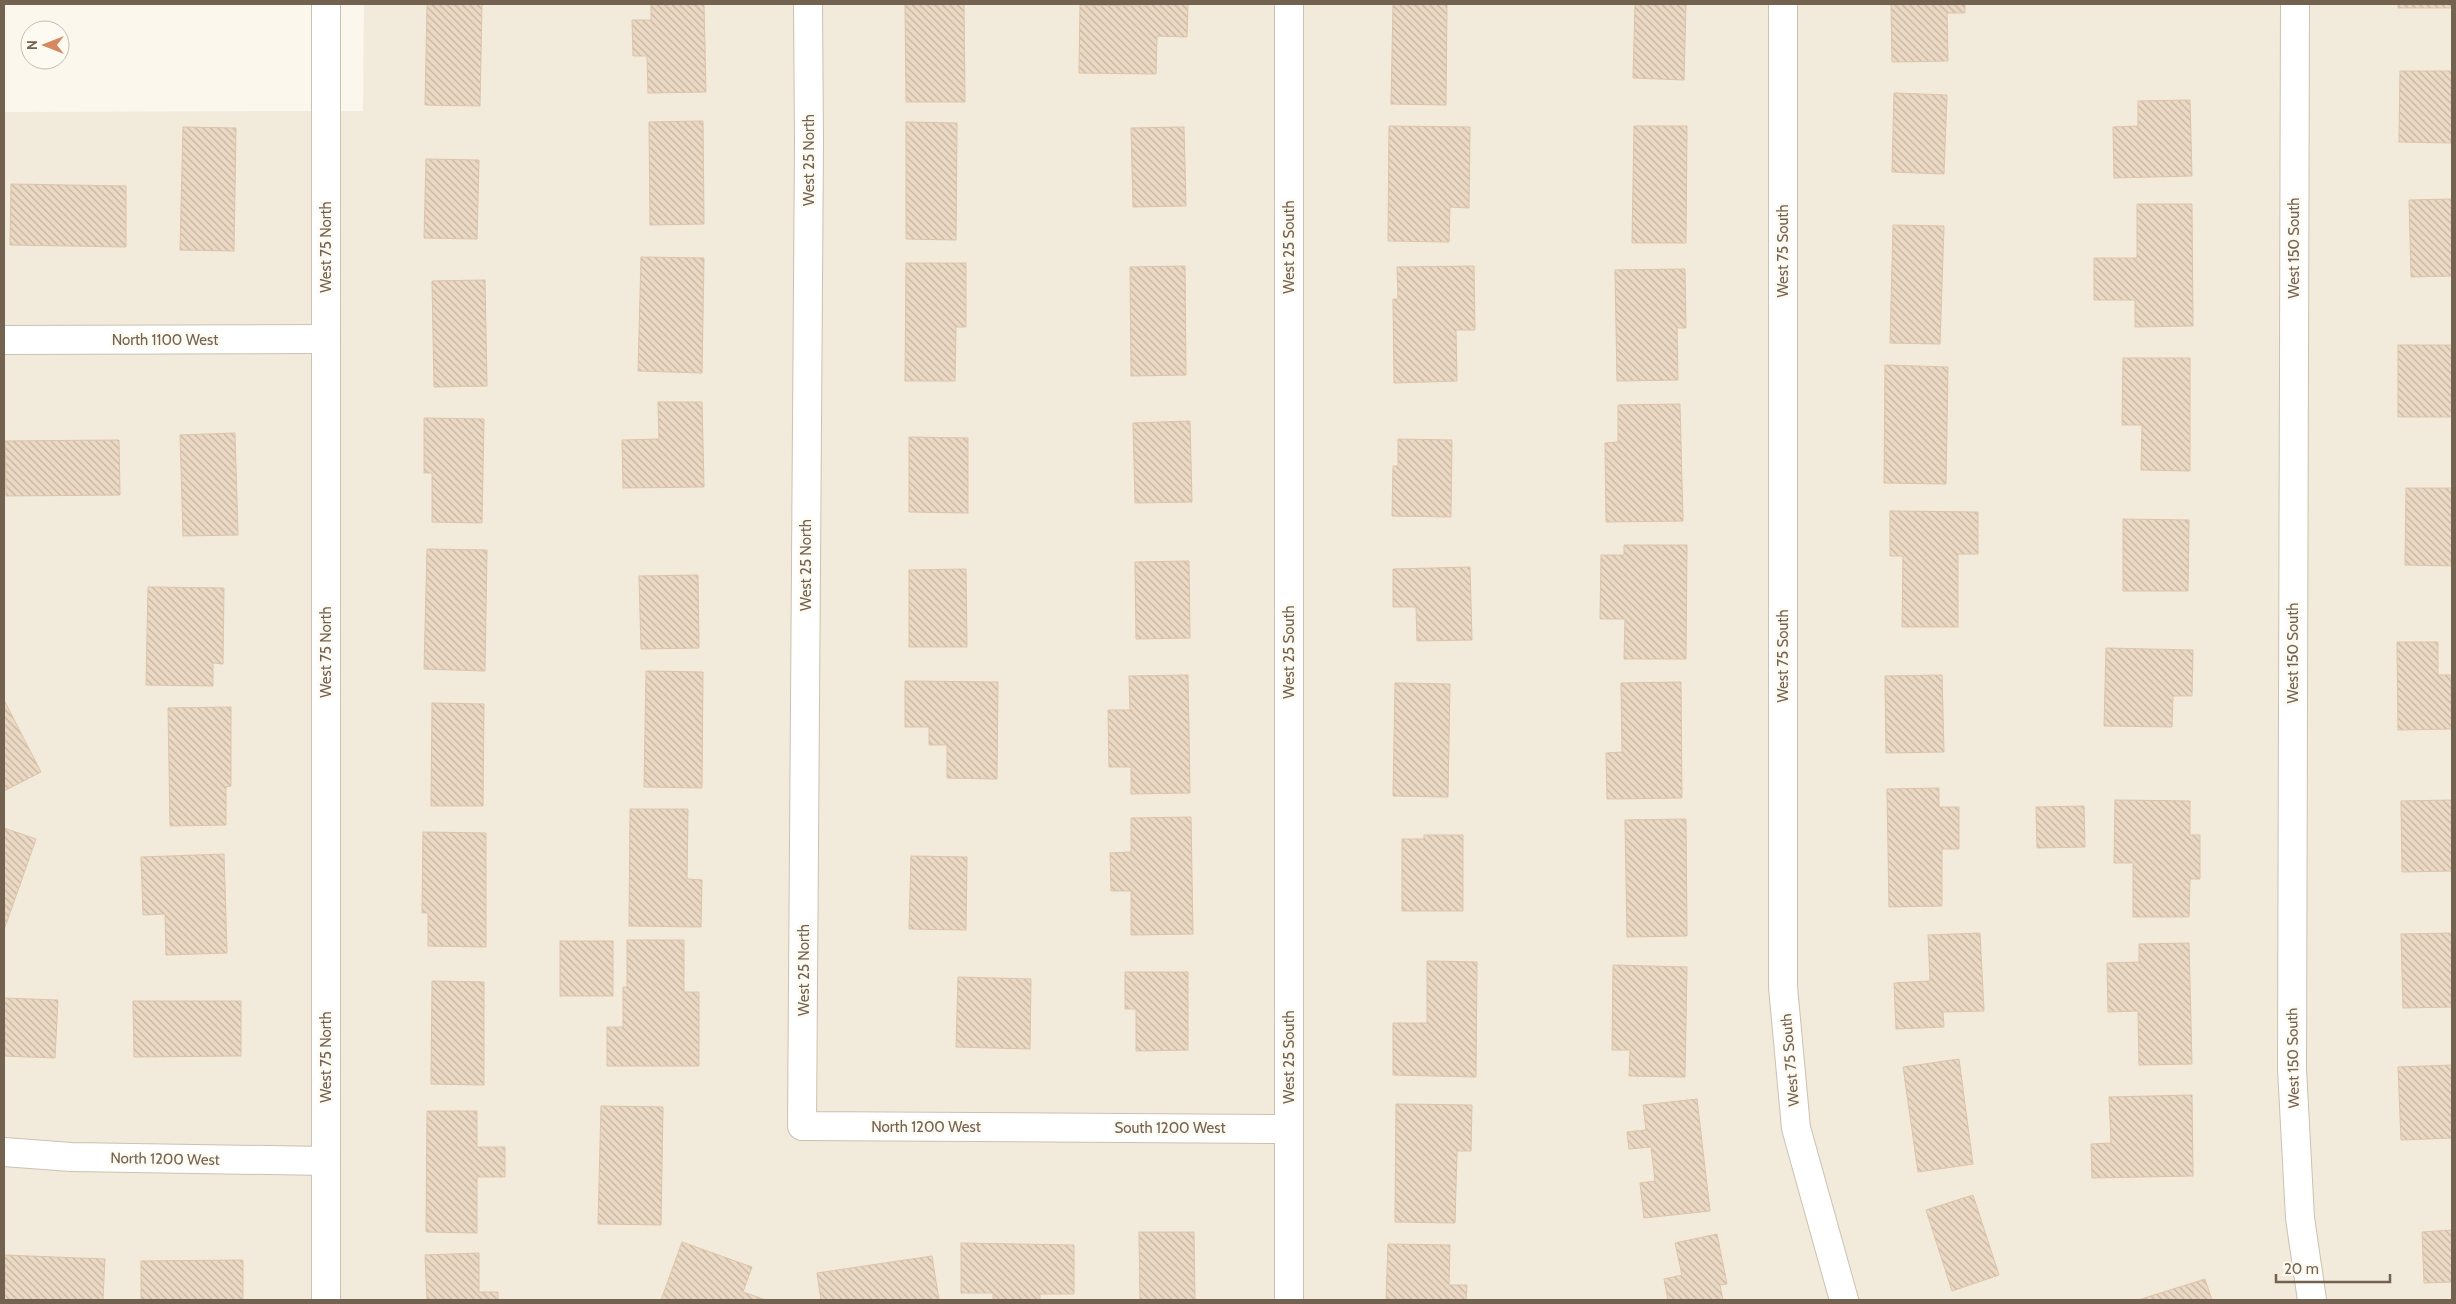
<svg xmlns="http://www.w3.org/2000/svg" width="2456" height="1304" font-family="Cabin,sans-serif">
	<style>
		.residential { fill: #f2eadb }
		.building { fill: url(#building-back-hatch); stroke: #dec4a9 }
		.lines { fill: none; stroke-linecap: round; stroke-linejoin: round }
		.minor-casing { stroke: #ccc1b2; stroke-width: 30 }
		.minor { stroke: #fff; stroke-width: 28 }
		.labels { text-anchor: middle; stroke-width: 5; stroke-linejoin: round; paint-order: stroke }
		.street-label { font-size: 15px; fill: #746251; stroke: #fdfaf2 }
	</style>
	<defs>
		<pattern id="building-back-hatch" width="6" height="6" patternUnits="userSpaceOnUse" patternTransform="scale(1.25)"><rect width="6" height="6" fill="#ebd9c4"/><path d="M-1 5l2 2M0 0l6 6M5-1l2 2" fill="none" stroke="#c3b3a2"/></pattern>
	</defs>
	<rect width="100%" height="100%" fill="#fbf7ec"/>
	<polygon class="residential" points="364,4 2452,4 2452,1300 4,1300 4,112 363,111"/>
	<g class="building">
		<polygon points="427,4 482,4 480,106 425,105"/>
		<polygon points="651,4 704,4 706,92 648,93 647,56 633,56 632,20 651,20"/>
		<polygon points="905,4 964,4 965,102 906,102"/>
		<polygon points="1145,4 1188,4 1187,37 1157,36 1156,74 1079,73 1080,5 1145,6"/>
		<polygon points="1393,4 1447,4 1446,105 1391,104"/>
		<polygon points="1635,4 1686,4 1684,80 1633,78"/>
		<polygon points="1891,4 1965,4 1965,13 1947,13 1948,61 1892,62"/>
		<rect x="2398" y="4" width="54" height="4"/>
		<polygon points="2400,71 2452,71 2452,143 2399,142"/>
		<polygon points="1894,93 1947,95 1944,174 1892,172"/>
		<polygon points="2190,100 2192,176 2114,178 2113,127 2138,126 2138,101"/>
		<polygon points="703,121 704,224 650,225 649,122"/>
		<polygon points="906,122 957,123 956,240 906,239"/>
		<polygon points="1389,126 1470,127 1469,208 1450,207 1449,242 1388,241"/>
		<polygon points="1634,126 1687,126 1686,243 1632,243"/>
		<polygon points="183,127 236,128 234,251 180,250"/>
		<polygon points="1184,127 1186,206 1133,207 1131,128"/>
		<polygon points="426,159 479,160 477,239 424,238"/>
		<polygon points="11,184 126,186 126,247 10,245"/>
		<polygon points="2452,199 2452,276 2411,277 2409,200"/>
		<polygon points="2137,204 2192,204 2193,326 2135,327 2135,300 2094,300 2094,258 2137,258"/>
		<polygon points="1893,225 1944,226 1940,344 1890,343"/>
		<polygon points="641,257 704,258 702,373 638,371"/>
		<polygon points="906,263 966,263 966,327 956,327 955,381 905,381"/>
		<polygon points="1185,266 1186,375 1131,376 1130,267"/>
		<polygon points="1474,266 1475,330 1456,330 1457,381 1394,383 1393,299 1398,299 1397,267"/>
		<polygon points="1685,269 1686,328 1677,328 1678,380 1617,381 1615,270"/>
		<polygon points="485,280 487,386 434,387 432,281"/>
		<rect x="2398" y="345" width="54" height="72"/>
		<polygon points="2123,358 2190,358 2190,471 2141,470 2142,425 2122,425"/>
		<polygon points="1885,365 1948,367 1946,484 1884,483"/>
		<polygon points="658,402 702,402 704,487 623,488 622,440 659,439"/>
		<polygon points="1680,404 1683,521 1606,522 1605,443 1618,442 1618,405"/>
		<polygon points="424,418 484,419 482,523 432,522 432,473 424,473"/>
		<polygon points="1190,421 1192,502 1135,503 1133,423"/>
		<polygon points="235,433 238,535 183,536 180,435"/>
		<polygon points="909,437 968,438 968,513 909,512"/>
		<polygon points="1398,439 1452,440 1451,517 1392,516 1393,466 1398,466"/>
		<polygon points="119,440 120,495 6,496 5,441"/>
		<polygon points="2406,488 2452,488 2452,566 2405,565"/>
		<polygon points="1890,511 1978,512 1978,554 1958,554 1958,627 1902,627 1903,556 1890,556"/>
		<polygon points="2123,519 2189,520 2188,591 2123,591"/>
		<polygon points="1624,545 1687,545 1686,659 1624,659 1625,619 1600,619 1601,555 1624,555"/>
		<polygon points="427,549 487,550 485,671 424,669"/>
		<polygon points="1189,561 1190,638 1136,639 1135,562"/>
		<polygon points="1470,567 1472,640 1417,641 1416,607 1393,607 1393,569"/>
		<polygon points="966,569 967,647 909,647 909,570"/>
		<polygon points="698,575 699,648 641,649 639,576"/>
		<polygon points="148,587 224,588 223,664 213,663 213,686 146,685"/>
		<polygon points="2397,642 2438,642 2438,675 2451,675 2452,729 2398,730"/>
		<polygon points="2106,648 2193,650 2192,696 2173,696 2172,727 2104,726"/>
		<polygon points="646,671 703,672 702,788 644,787"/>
		<polygon points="1188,675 1190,793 1131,794 1131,767 1109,767 1108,710 1130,710 1129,676"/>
		<polygon points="1942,675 1944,752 1886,753 1885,676"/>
		<polygon points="905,681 998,682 997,779 947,778 947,745 929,745 929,727 905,727"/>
		<polygon points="1681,682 1682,798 1607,799 1606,753 1622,752 1621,683"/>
		<polygon points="1395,683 1450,684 1448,797 1393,796"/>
		<polygon points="4,700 41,772 4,791"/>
		<polygon points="432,703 484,704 483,806 431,806"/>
		<polygon points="231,707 231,786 226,787 226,825 170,826 168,708"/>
		<polygon points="1939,788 1939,807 1959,807 1959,849 1942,849 1942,906 1889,907 1887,789"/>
		<polygon points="2115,800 2190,801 2190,835 2200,835 2200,879 2190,879 2189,917 2133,917 2133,863 2114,863"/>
		<polygon points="2452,800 2452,871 2402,872 2401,801"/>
		<polygon points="2084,806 2085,847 2037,848 2036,807"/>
		<polygon points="630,809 688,809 687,879 702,880 701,927 629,926"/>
		<polygon points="1191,817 1193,934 1131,935 1131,891 1111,891 1110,853 1131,852 1131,818"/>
		<polygon points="1686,819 1687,936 1627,937 1625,820"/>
		<polygon points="4,828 36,839 4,930"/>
		<polygon points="423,832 486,833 486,947 428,946 428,913 422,913"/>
		<polygon points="1424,835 1463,835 1463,911 1402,911 1402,839 1424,839"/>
		<polygon points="224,854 227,953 166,955 165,914 143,915 141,857"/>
		<polygon points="911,856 967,857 966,930 909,929"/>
		<polygon points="1980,933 1984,1011 1943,1012 1944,1027 1896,1029 1894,983 1930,981 1928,935"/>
		<polygon points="2452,933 2452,1007 2403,1008 2401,934"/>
		<polygon points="627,940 684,940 684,992 699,992 699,1066 607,1066 607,1027 623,1027 623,987 627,987"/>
		<rect x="560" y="941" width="53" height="55"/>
		<polygon points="2189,943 2192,1064 2139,1065 2138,1011 2108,1012 2107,963 2139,962 2139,944"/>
		<polygon points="1427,961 1477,962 1476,1077 1393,1075 1393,1023 1427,1023"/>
		<polygon points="1613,965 1687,967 1685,1077 1629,1076 1630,1050 1612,1050"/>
		<polygon points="1125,972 1188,972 1188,1050 1136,1051 1136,1009 1125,1009"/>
		<polygon points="958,977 1031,979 1030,1049 956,1047"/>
		<polygon points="432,981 484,982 484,1085 431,1084"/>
		<polygon points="4,998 58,1000 55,1058 4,1056"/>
		<polygon points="133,1001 241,1001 241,1056 134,1057"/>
		<polygon points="1959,1059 1973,1164 1918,1172 1903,1067"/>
		<polygon points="2452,1065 2452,1138 2401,1140 2398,1067"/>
		<polygon points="2192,1095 2193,1176 2092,1178 2091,1144 2111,1143 2109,1097"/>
		<polygon points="1697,1099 1710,1211 1644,1218 1640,1183 1655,1181 1651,1147 1629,1149 1627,1132 1646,1130 1643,1105"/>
		<polygon points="1396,1104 1472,1105 1471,1151 1457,1151 1455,1223 1395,1222"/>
		<polygon points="601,1106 663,1107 661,1225 598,1224"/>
		<polygon points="427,1111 477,1111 477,1147 505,1147 505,1177 477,1177 477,1233 426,1232"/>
		<polygon points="1973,1195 1999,1275 1952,1291 1926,1210"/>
		<polygon points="2452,1230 2452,1293 2452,1282 2424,1283 2422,1232"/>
		<polygon points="1139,1232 1194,1232 1195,1300 1140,1300"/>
		<polygon points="1717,1234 1727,1284 1720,1285 1723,1300 1668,1300 1664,1279 1682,1275 1675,1243"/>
		<polygon points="682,1242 752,1267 743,1292 766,1300 661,1300"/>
		<polygon points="961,1243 1074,1245 1074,1294 1040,1294 1040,1300 993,1300 993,1293 961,1293"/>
		<polygon points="1388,1244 1450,1245 1449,1285 1467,1285 1466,1300 1386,1300"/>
		<polygon points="479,1253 479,1292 498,1292 498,1300 427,1300 425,1255"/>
		<polygon points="4,1255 105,1259 103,1300 4,1300"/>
		<polygon points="932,1256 939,1300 821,1300 817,1273"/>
		<polygon points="243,1260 243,1300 141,1300 141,1261"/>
		<polygon points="2205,1279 2212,1300 2138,1300"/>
	</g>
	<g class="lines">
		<defs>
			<g id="minor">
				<polyline points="326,4 326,1300"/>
				<polyline points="808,4 809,142 802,1126 1289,1129"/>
				<polyline points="1289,4 1289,1300"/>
				<polyline points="1783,4 1783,987 1796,1128 1844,1300"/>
				<polyline points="2295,4 2292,1069 2300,1218 2312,1300"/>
				<polyline points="4,340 326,339"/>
				<polyline points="4,1152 71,1157 326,1161"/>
			</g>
		</defs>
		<use href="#minor" class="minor-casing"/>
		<use href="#minor" class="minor"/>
	</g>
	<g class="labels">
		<g class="street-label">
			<text transform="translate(809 160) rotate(-90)" y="5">West 25 North</text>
			<text transform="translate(326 247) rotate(-90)" y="5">West 75 North</text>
			<text transform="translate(1289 247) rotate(-90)" y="5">West 25 South</text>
			<text transform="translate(2294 248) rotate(-90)" y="5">West 150 South</text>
			<text transform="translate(1783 251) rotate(-90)" y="5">West 75 South</text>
			<text x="165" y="345">North 1100 West</text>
			<text transform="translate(806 565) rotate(-90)" y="5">West 25 North</text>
			<text transform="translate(326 652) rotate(-90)" y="5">West 75 North</text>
			<text transform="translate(1289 652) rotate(-90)" y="5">West 25 South</text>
			<text transform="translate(2293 653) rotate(-90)" y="5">West 150 South</text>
			<text transform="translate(1783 656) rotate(-90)" y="5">West 75 South</text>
			<text transform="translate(804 970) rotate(-90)" y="5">West 25 North</text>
			<text transform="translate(326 1057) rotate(-90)" y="5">West 75 North</text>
			<text transform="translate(1289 1057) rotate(-90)" y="5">West 25 South</text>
			<text transform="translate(2293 1058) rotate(-91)" y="5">West 150 South</text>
			<text transform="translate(1790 1060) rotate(-95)" y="5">West 75 South</text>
			<text x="926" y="1132">North 1200 West</text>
			<text x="1170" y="1133">South 1200 West</text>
			<text transform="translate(165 1159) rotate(1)" y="5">North 1200 West</text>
		</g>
	</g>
	<rect width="2456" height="1304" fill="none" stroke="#746251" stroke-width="10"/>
	<g transform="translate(45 45) rotate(270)"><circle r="24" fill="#fdfaf2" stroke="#c6bdb2"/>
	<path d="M0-4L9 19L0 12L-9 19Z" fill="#d68960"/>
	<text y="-8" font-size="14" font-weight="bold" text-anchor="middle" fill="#746251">N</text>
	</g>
	<path d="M2276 1274v8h114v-8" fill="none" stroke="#746251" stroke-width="2.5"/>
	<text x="2284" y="1274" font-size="15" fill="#746251" stroke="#fdfaf2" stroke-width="4" paint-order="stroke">20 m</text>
</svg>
